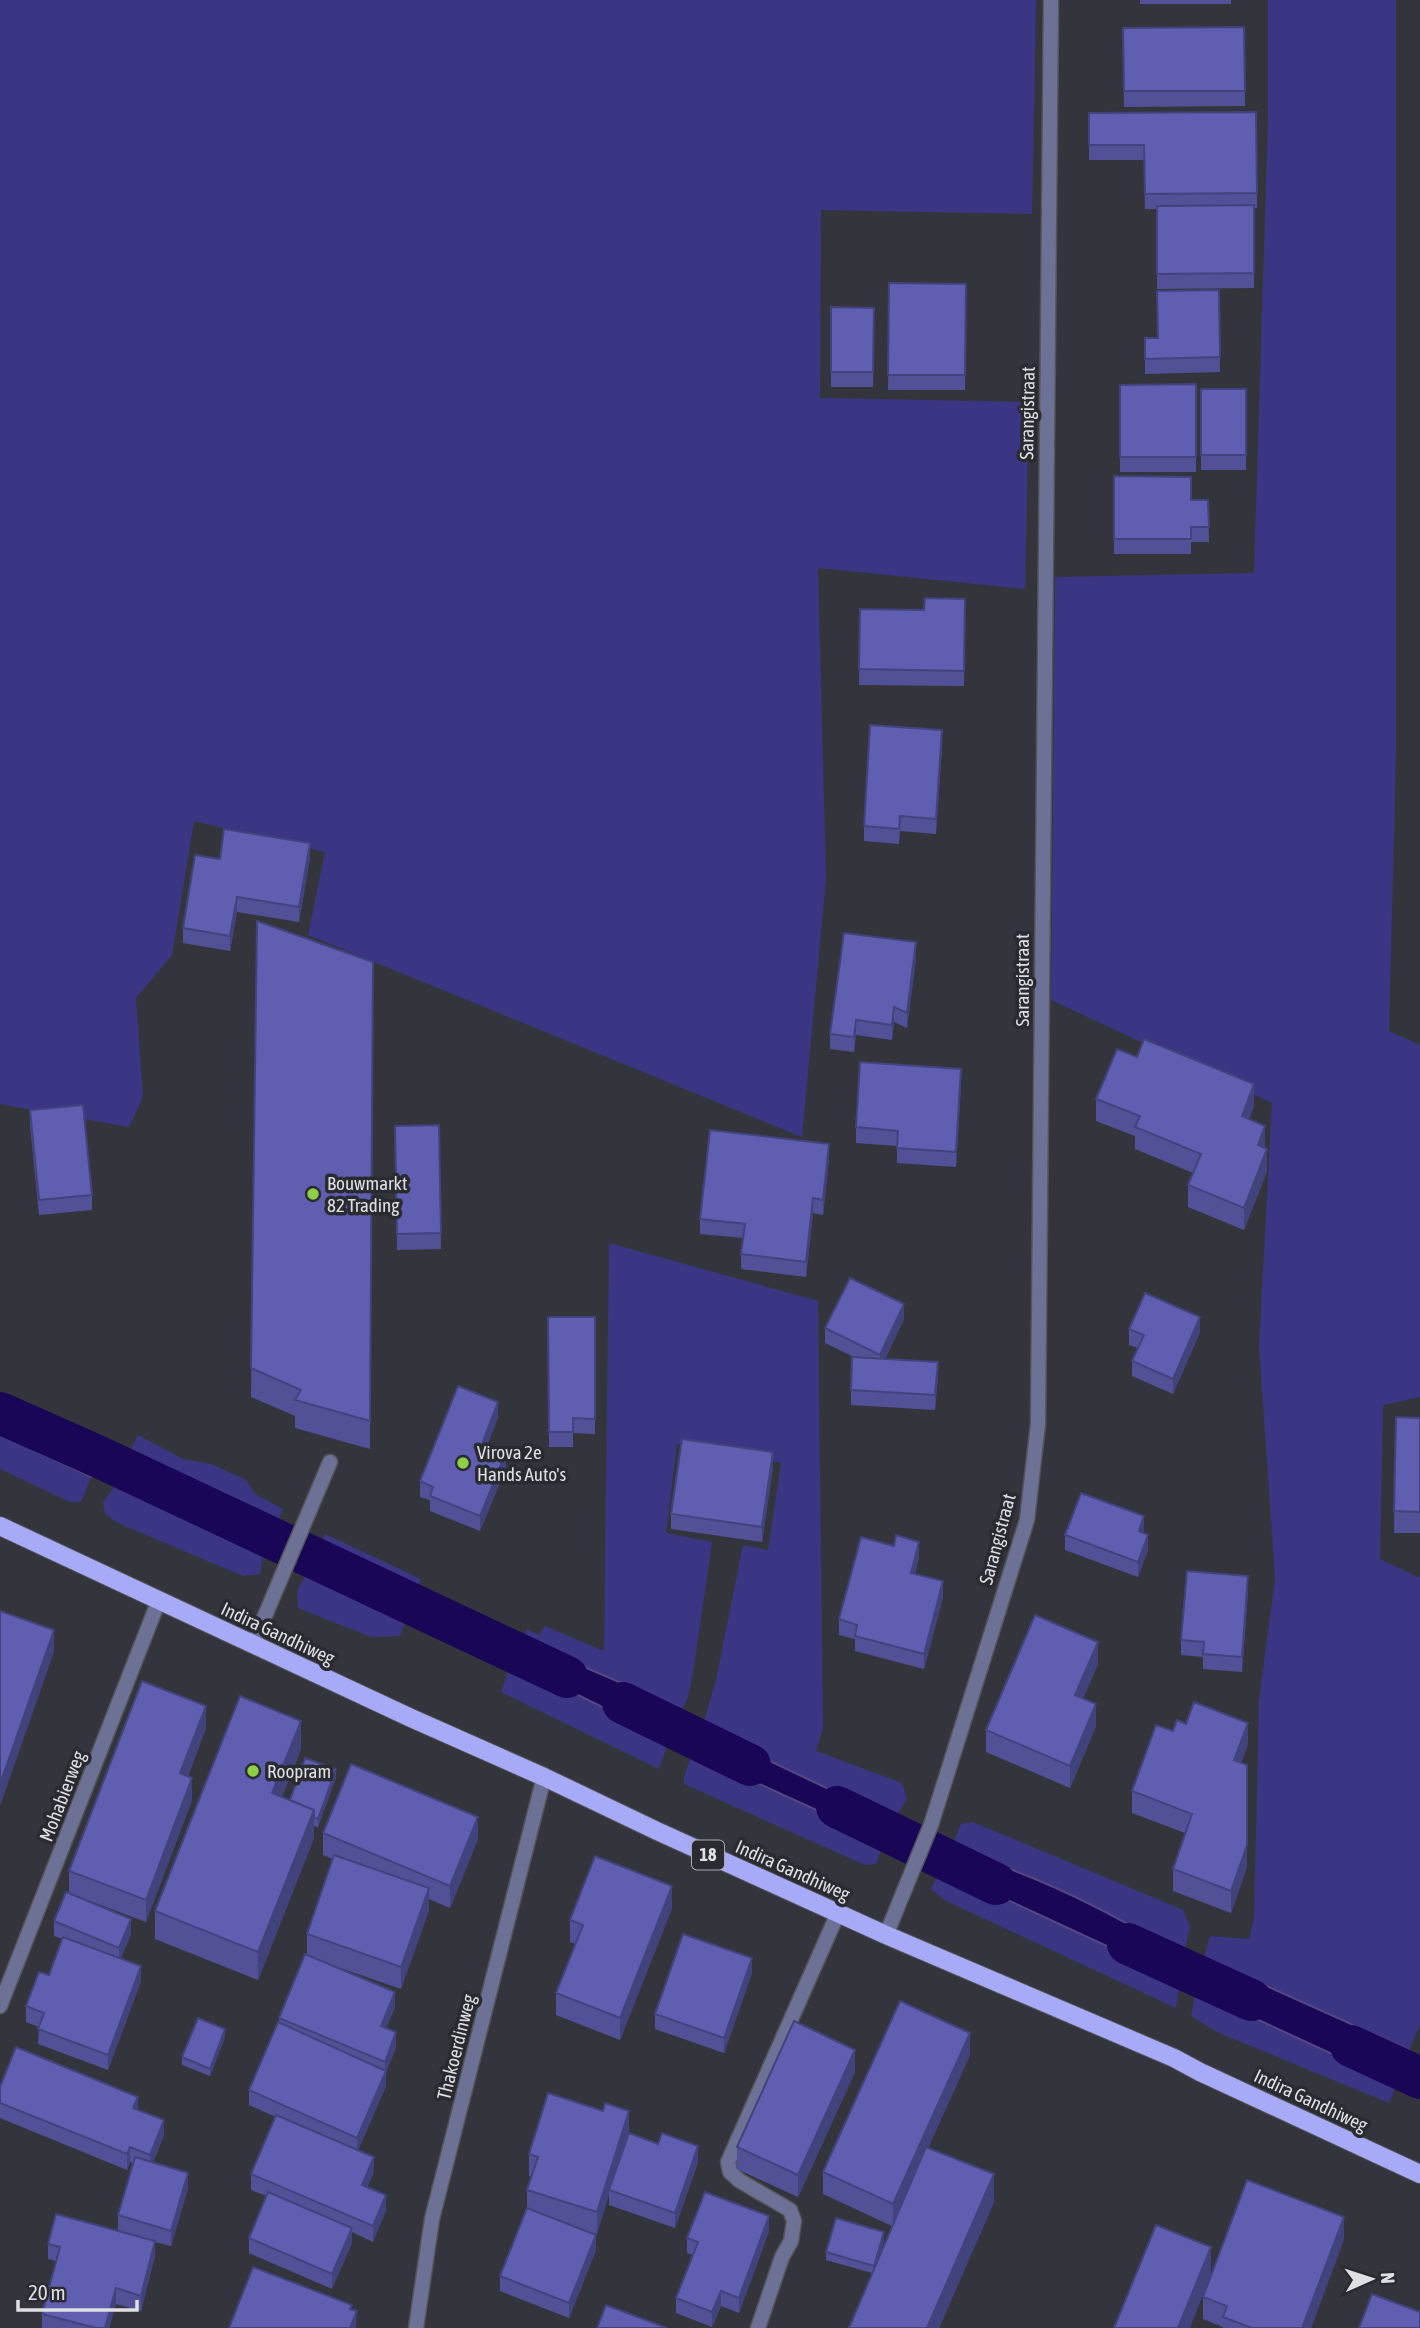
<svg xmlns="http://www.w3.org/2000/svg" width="1420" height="2328" font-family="'Asap Condensed',sans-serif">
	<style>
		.green { fill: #3b3683 }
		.water { fill: #1a0656; stroke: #554781; stroke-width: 2 }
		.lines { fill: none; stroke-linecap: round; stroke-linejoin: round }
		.canal { stroke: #1a0656; stroke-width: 42 }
		.service-casing { stroke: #53545a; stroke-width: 17 }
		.minor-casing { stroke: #53545a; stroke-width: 17 }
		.primary-casing { stroke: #53545a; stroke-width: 20 }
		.service { stroke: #6e7196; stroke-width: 14 }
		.minor { stroke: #6e7196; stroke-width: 14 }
		.primary { stroke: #a7aaf7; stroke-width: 18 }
		.wall { fill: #525198 }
		.shaded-wall { fill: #42427c }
		.building { fill: #5f5eb1; stroke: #42427c; stroke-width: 2 }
		.poi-dot { fill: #8cce45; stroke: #2a2b31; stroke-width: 2.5 }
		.labels { text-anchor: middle; stroke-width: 7; stroke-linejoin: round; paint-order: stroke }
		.shield { fill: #2a2b31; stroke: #a9a9ae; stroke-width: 2 }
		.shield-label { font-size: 18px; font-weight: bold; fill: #dfdfe4 }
		.street-label { font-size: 19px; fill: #dfdfe4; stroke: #2a2b31 }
		.poi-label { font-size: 19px; fill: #dfdfe4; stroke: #2a2b31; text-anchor: start }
	</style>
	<rect width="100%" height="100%" fill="#34353c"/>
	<g class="green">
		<polygon points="0,0 1036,0 1032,214 821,210 820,398 1029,402 1025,589 818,568 826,879 802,1137 308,935 325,852 194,821 172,955 136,998 143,1097 129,1127 0,1104"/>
		<polygon points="1268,0 1396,0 1396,753 1389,1031 1420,1045 1420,1397 1383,1405 1380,1559 1420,1578 1420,2025 1409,2050 1204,1958 1210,1936 1249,1939 1254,1919 1259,1701 1275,1578 1259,1346 1272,1103 1051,1000 1055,577 1254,573 1268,119"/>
		<polygon points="609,1243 818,1301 823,1728 816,1751 902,1783 907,1799 894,1820 702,1729 716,1680 743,1545 768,1550 781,1463 677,1444 666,1533 712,1542 693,1673 688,1697 680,1715 674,1706 540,1648 521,1643 527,1629 539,1635 545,1626 604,1651"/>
		<polygon points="0,1434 91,1477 81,1502 70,1502 0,1469"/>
		<polygon points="138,1435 183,1459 211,1464 246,1480 255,1494 283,1509 277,1524 130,1451"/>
		<polygon points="115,1485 263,1555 260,1574 243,1576 118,1523 105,1514 103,1503"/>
		<polygon points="325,1534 421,1579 400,1636 371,1637 298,1608 297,1591 306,1574 396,1616 410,1585 321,1544"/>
		<polygon points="511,1662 653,1732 670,1737 659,1769 501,1692"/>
		<polygon points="692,1753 884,1841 876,1864 865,1865 684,1784 684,1777"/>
		<path d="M973,1822L1183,1910L1190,1927L1183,1956C1111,1912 1032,1871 950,1850L961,1824Z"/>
		<polygon points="941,1869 1180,1980 1176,2008 944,1900 931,1889"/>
		<polygon points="1196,1991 1397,2084 1389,2103 1219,2033 1191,2016"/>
	</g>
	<g class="water">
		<path d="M0,1399C8,1403 17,1409 25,1412C49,1420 92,1423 106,1447L91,1477L0,1434Z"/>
		<polygon points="130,1451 277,1524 263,1555 115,1485"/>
		<polygon points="321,1544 410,1585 396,1616 306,1574"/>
		<polygon points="521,1643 540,1648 675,1706 680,1715 670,1737 653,1732 511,1662"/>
		<polygon points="702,1729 894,1820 884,1841 692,1753"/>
		<path d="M950,1850C1032,1871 1111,1912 1183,1956L1180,1980L941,1869Z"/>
		<polygon points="1204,1958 1409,2050 1397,2084 1196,1991"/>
	</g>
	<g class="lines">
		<g class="canal">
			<polyline points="0,1413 97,1456 567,1677"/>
			<polyline points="623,1703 750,1765"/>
			<polyline points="837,1807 996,1884"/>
			<polyline points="1128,1944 1251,2000"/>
			<polyline points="1351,2046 1420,2078"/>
		</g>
		<defs>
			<g id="service">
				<polyline points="253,1644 330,1462"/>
				<polyline points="758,2328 782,2257 791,2241 794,2221 790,2210 740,2181 730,2172 728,2162 838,1913"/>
			</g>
			<g id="minor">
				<polyline points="886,1935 931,1825 1027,1520 1038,1424 1051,0"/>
				<polyline points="0,2006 159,1600"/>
				<polyline points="416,2328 432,2219 544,1777"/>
			</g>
			<polyline id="primary" points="0,1526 411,1718 544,1777 657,1831 886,1935 1174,2058 1200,2072 1420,2174"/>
		</defs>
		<use href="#service" class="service-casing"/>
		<use href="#minor" class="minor-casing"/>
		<use href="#primary" class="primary-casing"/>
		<use href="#service" class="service"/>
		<use href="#minor" class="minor"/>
		<use href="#primary" class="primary"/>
	</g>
	<g class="wall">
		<rect x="1140" y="0" width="91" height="4"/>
		<polygon points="1244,27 1245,106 1124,107 1123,28"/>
		<polygon points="1256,112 1257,208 1254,208 1254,288 1157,289 1157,209 1145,209 1144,160 1089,160 1089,113"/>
		<polygon points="889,283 966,284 965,390 888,390"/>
		<polygon points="1219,290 1220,372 1145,374 1145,338 1158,338"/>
		<polygon points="874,308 873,387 831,387 831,372"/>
		<polygon points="1196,384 1196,472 1120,472 1120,385"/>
		<rect x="1201" y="389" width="45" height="81"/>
		<polygon points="1114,476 1191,500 1208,500 1209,542 1191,542 1191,554 1114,554"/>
		<polygon points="965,599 964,686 859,685 860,609 924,610"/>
		<polygon points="942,745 936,834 900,831 899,844 864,841 864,826"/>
		<polygon points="310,858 299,922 237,912 230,951 183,943 183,928 220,859"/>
		<polygon points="257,921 373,962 370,1449 295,1428 295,1416 251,1397"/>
		<polygon points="916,958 907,1028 894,1022 892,1040 856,1035 854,1052 830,1049 830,1034"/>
		<polygon points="961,1084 956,1167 897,1163 897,1146 856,1143 856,1127"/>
		<polygon points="1096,1099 1254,1106 1249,1119 1265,1148 1267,1171 1244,1230 1188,1207 1188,1185 1193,1173 1135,1149 1135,1136 1096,1121"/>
		<polygon points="30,1110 92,1195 92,1210 39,1215 30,1125"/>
		<polygon points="439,1125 441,1249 397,1250 395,1126"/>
		<polygon points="829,1159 823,1215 813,1213 806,1277 741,1269 741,1254 743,1238 700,1234 700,1219"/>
		<polygon points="548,1317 595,1317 595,1434 573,1433 573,1447 549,1447"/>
		<polygon points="904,1319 885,1359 938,1377 935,1410 851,1405 851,1390 854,1357 825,1343 825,1328"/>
		<polygon points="1129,1329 1200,1332 1173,1394 1132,1376 1132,1361 1138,1348 1129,1345"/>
		<polygon points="498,1417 487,1446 506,1468 480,1531 430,1511 430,1500 420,1497 420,1481"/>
		<polygon points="1396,1417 1420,1418 1420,1533 1394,1533"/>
		<polygon points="773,1467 762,1542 671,1529 671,1514"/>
		<polygon points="1144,1532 1144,1533 1148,1550 1138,1577 1065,1550 1065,1535"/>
		<polygon points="919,1557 915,1574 943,1597 924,1669 855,1651 855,1639 839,1635 839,1619"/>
		<polygon points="1248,1591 1242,1672 1203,1669 1203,1657 1181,1655 1181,1640"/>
		<polygon points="1098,1664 1083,1698 1096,1726 1070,1788 986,1752 986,1730"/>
		<polygon points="206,1728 188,1776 192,1800 146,1922 69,1893 69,1871"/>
		<polygon points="1173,1731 1248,1744 1241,1763 1247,1867 1231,1913 1173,1891 1173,1869 1185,1833 1132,1813 1132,1791"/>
		<polygon points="301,1749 282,1797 290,1800 336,1777 318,1827 314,1826 314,1838 258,1980 155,1939 155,1911"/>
		<polygon points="323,1833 478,1839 450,1908 429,1899 429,1910 401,1989 329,1964 395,2007 386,2028 396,2047 386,2073 386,2086 358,2150 374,2172 367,2187 386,2210 373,2242 352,2232 352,2243 332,2289 249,2253 249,2238 267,2196 251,2190 251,2174 276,2117 249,2105 249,2090 279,2023 279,2018 307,1955 307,1934 333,1859 323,1855"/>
		<polygon points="672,1908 620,2040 556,2015 556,1993 576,1944 570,1942 570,1920"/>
		<polygon points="54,1921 131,1934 121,1958 141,1981 108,2070 38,2044 39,2027 26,2022 26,2006 49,1975 63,1939 54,1936"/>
		<polygon points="752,1973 724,2053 655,2029 655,2014"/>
		<polygon points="225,2037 210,2076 182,2065 182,2057"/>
		<polygon points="970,2055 928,2148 994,2202 939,2328 849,2328 872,2273 826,2260 826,2252 884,2240 879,2257 892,2226 823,2194 823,2172"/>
		<polygon points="855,2072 798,2197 737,2169 737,2147"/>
		<polygon points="0,2087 138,2110 164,2135 153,2162 188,2188 171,2246 155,2242 155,2256 141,2311 116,2304 109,2328 42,2328 42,2314 56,2261 48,2259 48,2244 118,2230 118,2215 133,2163 130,2162 127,2170 0,2118"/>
		<polygon points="629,2133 625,2146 698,2162 675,2228 609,2205 609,2194 597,2234 581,2229 596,2250 569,2318 500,2291 500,2276 527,2208 527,2190 532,2177 529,2176 529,2154"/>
		<polygon points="769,2231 739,2313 721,2306 712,2327 676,2313 676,2298 693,2255 687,2253 687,2238"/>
		<polygon points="1344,2239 1311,2328 1223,2328 1223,2327 1203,2319 1203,2297"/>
	</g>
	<g class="shaded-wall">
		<polygon points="942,730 942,745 936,834 936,819"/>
		<polygon points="310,843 310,858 299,922 299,907"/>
		<polygon points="237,897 237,912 230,951 230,936"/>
		<polygon points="916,942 916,958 907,1028 907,1013"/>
		<polygon points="894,1007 894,1022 892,1040 892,1025"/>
		<polygon points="856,1020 856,1035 854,1052 854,1037"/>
		<polygon points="961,1069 961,1084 956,1167 956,1152"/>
		<polygon points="1254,1084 1254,1106 1242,1138 1242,1116"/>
		<polygon points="1265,1126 1265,1148 1258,1167 1258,1145"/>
		<polygon points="829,1144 829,1159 823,1215 823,1200"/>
		<polygon points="1267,1149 1267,1171 1244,1230 1244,1208"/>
		<polygon points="813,1198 813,1213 806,1277 806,1262"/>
		<polygon points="904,1304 904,1319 880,1370 880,1355"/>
		<polygon points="1200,1317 1200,1332 1173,1394 1173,1379"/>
		<polygon points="938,1362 938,1377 935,1410 935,1395"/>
		<polygon points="498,1402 498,1417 482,1459 482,1444"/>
		<polygon points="773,1452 773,1467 762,1542 762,1527"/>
		<polygon points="506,1453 506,1468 480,1531 480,1516"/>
		<polygon points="1144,1516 1144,1532 1139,1546 1139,1531"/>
		<polygon points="1148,1535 1148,1550 1138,1577 1138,1562"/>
		<polygon points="919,1542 919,1557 911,1588 911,1573"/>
		<polygon points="1248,1576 1248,1591 1242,1672 1242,1657"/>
		<polygon points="943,1581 943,1597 924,1669 924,1654"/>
		<polygon points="54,1630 54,1652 0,1806 0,1784"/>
		<polygon points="1098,1642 1098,1664 1075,1717 1075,1695"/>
		<polygon points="1096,1704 1096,1726 1070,1788 1070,1766"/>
		<polygon points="206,1706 206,1728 180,1795 180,1773"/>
		<polygon points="301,1721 301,1749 272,1822 272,1793"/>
		<polygon points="1248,1723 1248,1744 1234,1782 1234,1760"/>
		<polygon points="336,1769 336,1777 318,1827 318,1819"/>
		<polygon points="192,1778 192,1800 146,1922 146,1900"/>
		<polygon points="314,1810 314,1838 258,1980 258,1952"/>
		<polygon points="478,1817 478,1839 450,1908 450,1886"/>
		<polygon points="1247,1845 1247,1867 1231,1913 1231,1891"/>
		<polygon points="672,1886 672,1908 620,2040 620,2018"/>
		<polygon points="429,1888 429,1910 401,1989 401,1967"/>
		<polygon points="131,1919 131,1934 119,1963 119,1948"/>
		<polygon points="752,1958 752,1973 724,2053 724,2038"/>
		<polygon points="141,1966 141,1981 108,2070 108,2055"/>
		<polygon points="395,1992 395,2007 381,2041 381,2026"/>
		<polygon points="225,2029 225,2037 210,2076 210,2069"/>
		<polygon points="396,2032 396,2047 386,2073 386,2086 357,2153 357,2138 385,2075 385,2062"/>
		<polygon points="970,2033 970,2055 893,2226 893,2204"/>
		<polygon points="855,2050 855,2072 798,2197 798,2175"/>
		<polygon points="138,2097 138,2112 133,2108"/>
		<polygon points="629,2111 629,2133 611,2190 609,2190 609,2194 597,2234 597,2212"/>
		<polygon points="164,2120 164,2135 150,2170 150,2155"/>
		<polygon points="698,2146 698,2162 675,2228 675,2213"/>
		<polygon points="130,2147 130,2162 127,2170 127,2154"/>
		<polygon points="374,2157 374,2172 362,2200 362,2185"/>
		<polygon points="188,2173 188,2188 171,2246 171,2231"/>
		<polygon points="994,2174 994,2202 939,2328 927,2328"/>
		<polygon points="386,2195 386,2210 373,2242 373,2226"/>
		<polygon points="769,2216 769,2231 739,2313 739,2298"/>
		<polygon points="1344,2217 1344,2239 1311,2328 1302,2328"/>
		<polygon points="352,2228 352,2243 332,2289 332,2274"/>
		<polygon points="884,2232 884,2240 874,2274 874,2266"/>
		<polygon points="596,2235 596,2250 569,2318 569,2303"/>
		<polygon points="155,2241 155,2256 141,2311 141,2296"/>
		<polygon points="1211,2247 1211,2275 1190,2328 1178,2328"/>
		<polygon points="116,2288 116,2304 109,2328 105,2328"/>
		<polygon points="721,2291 721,2306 712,2327 712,2312"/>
		<polygon points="357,2311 356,2328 350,2328"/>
	</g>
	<g class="building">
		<polygon points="1244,27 1245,91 1124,91 1123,28"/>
		<polygon points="1256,112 1257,193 1145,194 1144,145 1089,145 1089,113"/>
		<polygon points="1254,205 1254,273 1157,274 1157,206"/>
		<polygon points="889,283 966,284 965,375 888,375"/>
		<polygon points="1219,290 1220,357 1145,359 1145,338 1158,338 1157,291"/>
		<polygon points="831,307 874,308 873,372 831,372"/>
		<polygon points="1196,384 1196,457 1120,457 1120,385"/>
		<rect x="1201" y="389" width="45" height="66"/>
		<polygon points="1114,476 1191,477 1191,500 1208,500 1209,527 1191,527 1191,539 1114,539"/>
		<polygon points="925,598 965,599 964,671 859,669 860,609 924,610"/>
		<polygon points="870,725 942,730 936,819 900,816 899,829 864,826"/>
		<polygon points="224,829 310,843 299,907 237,897 230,936 183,928 195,855 220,859"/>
		<polygon points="257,921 373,962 370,1421 295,1400 301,1390 251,1368"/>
		<polygon points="844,933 916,942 907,1013 894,1007 892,1025 856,1020 854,1037 830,1034"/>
		<polygon points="1144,1039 1254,1084 1242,1116 1265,1126 1258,1145 1267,1149 1244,1208 1188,1185 1201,1154 1135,1127 1140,1116 1096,1099 1117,1049 1137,1057"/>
		<polygon points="860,1062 961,1069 956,1152 897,1148 898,1131 856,1127"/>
		<polygon points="83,1105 92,1195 39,1200 30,1110"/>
		<polygon points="439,1125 441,1233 397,1234 395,1126"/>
		<polygon points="710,1130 829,1144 823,1200 813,1198 806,1262 741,1254 745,1224 700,1219"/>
		<polygon points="850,1278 904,1304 880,1355 825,1328"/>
		<polygon points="1145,1293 1200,1317 1173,1379 1132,1361 1144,1335 1129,1329"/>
		<polygon points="548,1317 595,1317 595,1419 573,1418 573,1432 549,1432"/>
		<polygon points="852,1357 938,1362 935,1395 851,1390"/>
		<polygon points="458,1386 498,1402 482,1444 506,1453 480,1516 430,1496 433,1487 420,1481"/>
		<polygon points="1396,1417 1420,1418 1420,1512 1394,1511"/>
		<polygon points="682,1439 773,1452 762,1527 671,1514"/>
		<polygon points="1081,1493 1144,1516 1139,1531 1148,1535 1138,1562 1065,1535"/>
		<polygon points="896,1535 919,1542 911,1573 943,1581 924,1654 855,1636 857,1625 839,1619 861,1537 894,1546"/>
		<polygon points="1187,1571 1248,1576 1242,1657 1203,1654 1204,1642 1181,1640"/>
		<polygon points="0,1611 54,1630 0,1784"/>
		<polygon points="1035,1615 1098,1642 1075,1695 1096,1704 1070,1766 986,1730"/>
		<polygon points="142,1681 206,1706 180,1773 192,1778 146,1900 69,1871"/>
		<polygon points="240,1696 301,1721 272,1793 314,1810 258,1952 155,1911"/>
		<polygon points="1194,1702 1248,1723 1234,1760 1247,1765 1247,1845 1231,1891 1173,1869 1192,1814 1132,1791 1156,1725 1173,1731 1177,1720 1186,1724"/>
		<polygon points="305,1758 336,1769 318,1819 314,1818 314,1810 290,1800"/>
		<polygon points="351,1764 478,1817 450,1886 323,1833"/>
		<polygon points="334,1855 429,1888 401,1967 307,1934"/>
		<polygon points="595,1856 672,1886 620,2018 556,1993 583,1925 570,1920"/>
		<polygon points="66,1892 131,1919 119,1948 54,1921"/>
		<polygon points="683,1934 752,1958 724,2038 655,2014"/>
		<polygon points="63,1937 141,1966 108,2055 38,2029 44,2013 26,2006 39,1972 49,1975"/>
		<polygon points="305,1954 395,1992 381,2026 396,2032 385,2062 279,2018"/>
		<polygon points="900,2001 970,2033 893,2204 823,2172"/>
		<polygon points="198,2018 225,2029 210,2069 182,2057"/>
		<polygon points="794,2021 855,2050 798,2175 737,2147"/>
		<polygon points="278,2022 386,2071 357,2138 249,2090"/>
		<polygon points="16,2047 138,2097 133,2108 164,2120 150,2155 130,2147 127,2154 0,2103 0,2087"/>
		<polygon points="548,2093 603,2111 605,2103 629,2111 597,2212 527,2190 538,2157 529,2154"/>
		<polygon points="276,2115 374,2157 362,2185 386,2195 373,2226 251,2174"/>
		<polygon points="629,2133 658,2144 662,2133 698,2146 675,2213 609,2190"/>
		<polygon points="926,2147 994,2174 927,2328 849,2328"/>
		<polygon points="135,2157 188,2173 171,2231 118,2215"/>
		<polygon points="1247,2180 1344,2217 1302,2328 1252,2328 1223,2317 1227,2306 1203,2297"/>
		<polygon points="268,2192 352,2228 332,2274 249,2238"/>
		<polygon points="705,2192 769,2216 739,2298 721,2291 712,2312 676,2298 698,2242 687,2238"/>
		<polygon points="527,2208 596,2235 569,2303 500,2276"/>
		<polygon points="56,2214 155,2241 141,2296 116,2288 105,2328 96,2328 42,2314 60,2247 48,2244"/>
		<polygon points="836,2218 884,2232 874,2266 826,2252"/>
		<polygon points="1156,2225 1211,2247 1178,2328 1114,2328"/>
		<polygon points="253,2267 352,2305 350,2309 357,2311 350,2328 229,2328"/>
		<polygon points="1372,2294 1420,2312 1420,2328 1359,2328"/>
		<polygon points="606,2305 667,2328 597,2328"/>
	</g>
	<g class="poi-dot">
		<circle cx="313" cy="1194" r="7"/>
		<circle cx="463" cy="1463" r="7"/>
		<circle cx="253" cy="1771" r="7"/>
	</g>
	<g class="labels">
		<rect class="shield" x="692" y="1840.5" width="32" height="29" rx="5"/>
		<g class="shield-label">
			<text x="708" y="1861">18</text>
		</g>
		<g class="street-label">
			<text transform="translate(1027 413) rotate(-89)" y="7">Sarangistraat</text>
			<text transform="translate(1022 980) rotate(-90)" y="7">Sarangistraat</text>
			<text transform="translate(997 1539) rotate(-75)" y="7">Sarangistraat</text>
			<text transform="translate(278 1633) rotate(25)" y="7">Indira Gandhiweg</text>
			<text transform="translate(62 1796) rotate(-69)" y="7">Mohabierweg</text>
			<text transform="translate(793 1870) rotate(24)" y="7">Indira Gandhiweg</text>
			<text transform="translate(456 2047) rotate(-76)" y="7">Thakoerdinweg</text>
			<text transform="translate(1311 2100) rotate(25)" y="7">Indira Gandhiweg</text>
		</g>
		<g class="poi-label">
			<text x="327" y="1190">Bouwmarkt<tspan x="327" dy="22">82 Trading</tspan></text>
			<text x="477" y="1459">Virova 2e<tspan x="477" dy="22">Hands Auto's</tspan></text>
			<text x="267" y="1778">Roopram</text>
		</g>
	</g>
	<g transform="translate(1371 2279) rotate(87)" stroke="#2a2b31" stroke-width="5" paint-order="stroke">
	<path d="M0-5L12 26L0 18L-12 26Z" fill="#dfdfe4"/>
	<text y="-10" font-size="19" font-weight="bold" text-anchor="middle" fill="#dfdfe4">N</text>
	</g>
	<path d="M18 2300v10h119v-10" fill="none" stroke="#dfdfe4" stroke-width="3.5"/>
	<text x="28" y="2300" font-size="21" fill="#dfdfe4" stroke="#2a2b31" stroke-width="5" paint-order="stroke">20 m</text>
</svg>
